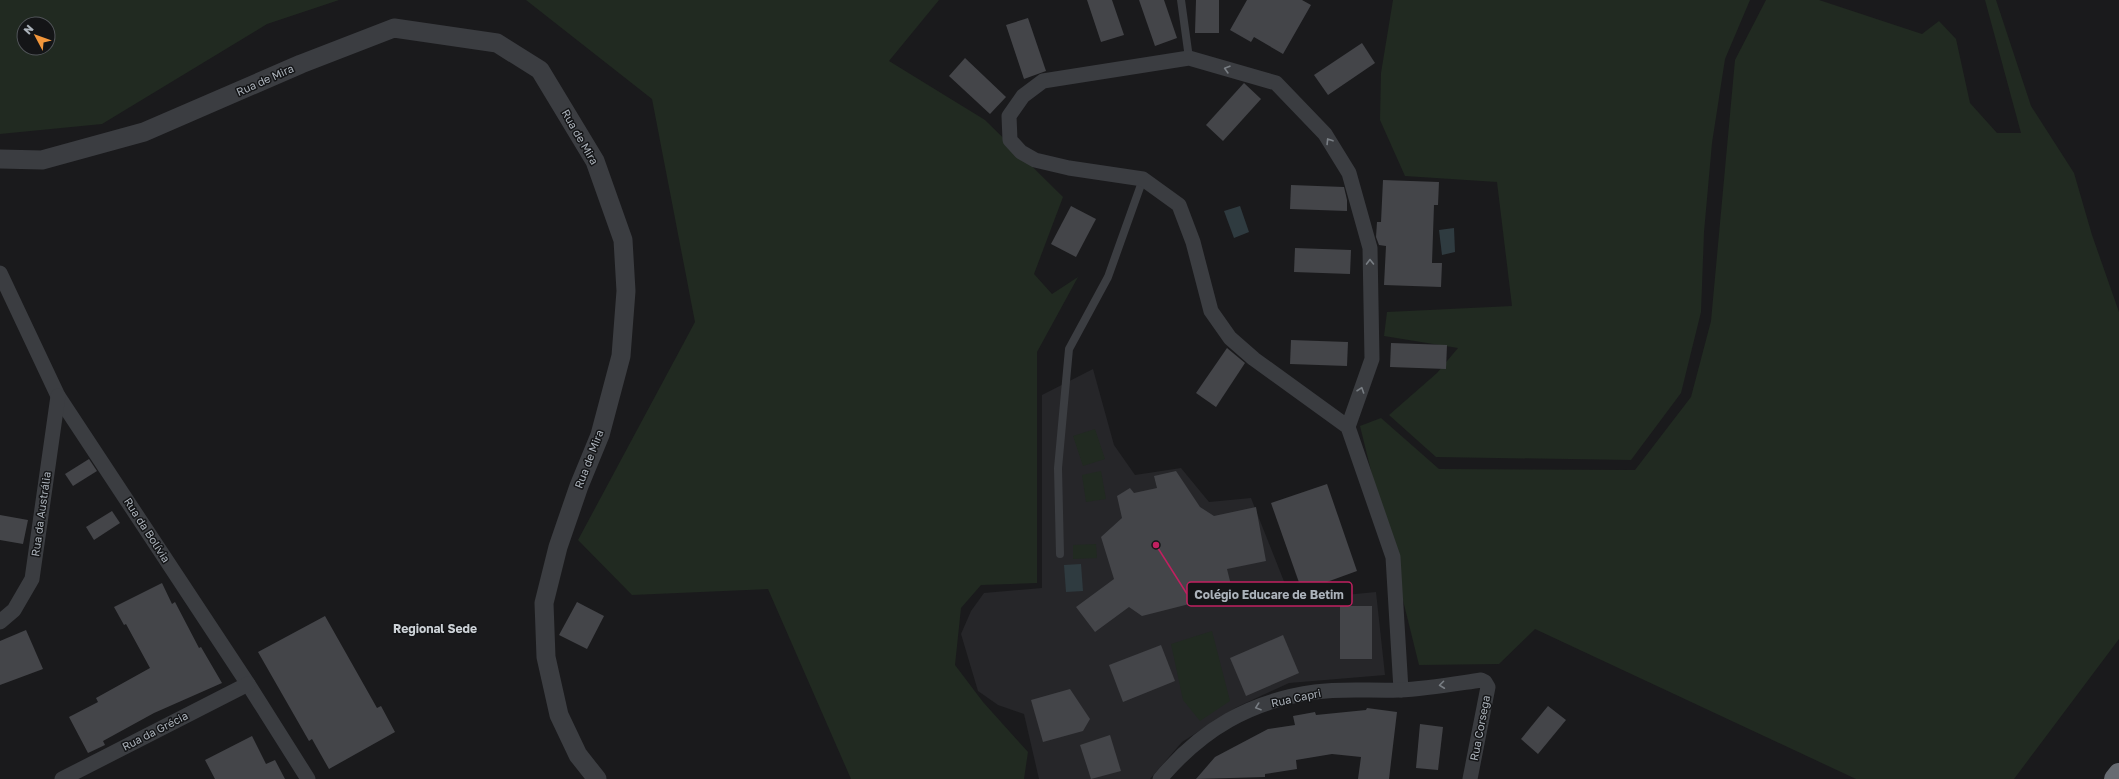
<svg xmlns="http://www.w3.org/2000/svg" width="2119" height="779" font-family="'Golos Text',sans-serif">
	<style>
		.built { fill: #262629 }
		.green { fill: #212a21; fill-rule: evenodd }
		.water { fill: #2f3b40 }
		.building { fill: #444549 }
		.lines { fill: none; stroke-linecap: round; stroke-linejoin: round }
		.service { stroke: #3b3d41; stroke-width: 8 }
		.minor { stroke: #3b3d41; stroke-width: 15 }
		.tertiary { stroke: #3b3d41; stroke-width: 19 }
		.motorway { stroke: #676b72; stroke-width: 22 }
		.oneway { stroke: #797e84 }
		.labels { text-anchor: middle; stroke-width: 3; stroke-linejoin: round; paint-order: stroke }
		.street-label { font-size: 11px; fill: #acb3bb; stroke: #141517 }
		.neighbourhood-label { font-size: 12px; font-weight: bold; fill: #cdd2d7; stroke: #141517 }
		.leader { fill: none; stroke: #c12060; stroke-width: 1.5 }
		.callout-dot { fill: #c12060; stroke: #141517; stroke-width: 1.5 }
		.callout { fill: #141517; stroke: #c12060; stroke-width: 1.5 }
		.callout-label { font-size: 12px; text-anchor: middle; font-weight: bold; fill: #acb3bb }
	</style>
	<rect width="100%" height="100%" fill="#1a1a1c"/>
	<polygon class="built" points="1093,369 1114,445 1135,475 1181,468 1209,502 1251,498 1289,594 1304,599 1376,592 1385,675 1289,683 1237,707 1182,742 1150,779 1039,779 1024,714 998,705 978,691 961,634 971,611 984,593 1042,588 1042,395"/>
	<g class="green">
		<path d="M0,0H339L267,24L102,124L0,134ZM24,24H48V48H24Z"/>
		<polygon points="526,0 939,0 889,61 985,120 1063,197 1034,274 1052,294 1078,277 1037,352 1037,583 981,585 961,608 955,665 983,702 1028,752 1024,779 851,779 768,589 632,595 578,540 695,322 652,99"/>
		<polygon points="1393,0 1750,0 1725,59 1712,143 1704,232 1701,312 1681,393 1631,460 1436,457 1389,415 1437,373 1458,348 1384,336 1387,312 1512,306 1497,182 1405,176 1380,120 1381,73"/>
		<polygon points="1766,0 1819,0 1922,34 1939,21 1956,39 1970,103 1997,133 2021,133 1985,0 1996,0 2031,106 2074,173 2092,235 2119,312 2119,639 2014,779 1856,779 1535,629 1499,664 1419,665 1360,426 1381,418 1439,469 1635,470 1691,397 1711,321 1735,60"/>
		<polygon points="1095,429 1105,459 1083,466 1073,436"/>
		<polygon points="1101,471 1106,499 1086,502 1082,475"/>
		<polygon points="1096,544 1097,558 1073,559 1073,545"/>
		<polygon points="1212,631 1230,701 1200,721 1183,700 1171,644"/>
	</g>
	<g class="water">
		<polygon points="1240,206 1249,232 1234,238 1224,211"/>
		<polygon points="1454,228 1455,252 1442,255 1439,230"/>
		<polygon points="1081,564 1083,591 1066,592 1064,565"/>
	</g>
	<g class="building">
		<polygon points="1087,0 1112,0 1124,35 1101,42"/>
		<polygon points="1139,0 1164,0 1177,38 1155,46"/>
		<polygon points="1196,0 1219,0 1219,33 1195,33"/>
		<polygon points="1247,0 1302,0 1311,5 1283,54 1254,37 1251,42 1230,30"/>
		<polygon points="1028,18 1046,71 1024,79 1006,25"/>
		<polygon points="1362,43 1375,63 1328,95 1314,75"/>
		<polygon points="965,58 1006,97 990,114 949,76"/>
		<polygon points="1244,83 1261,99 1223,141 1206,125"/>
		<polygon points="1383,180 1439,182 1438,205 1434,205 1432,263 1442,263 1441,287 1384,285 1386,246 1379,245 1376,237 1377,222 1381,222"/>
		<polygon points="1291,185 1344,187 1347,200 1347,211 1290,209"/>
		<polygon points="1071,206 1096,219 1076,257 1051,244"/>
		<polygon points="1295,248 1351,250 1350,274 1294,272"/>
		<polygon points="1291,340 1348,342 1347,366 1290,364"/>
		<polygon points="1391,343 1447,345 1446,369 1390,367"/>
		<polygon points="1227,348 1245,363 1216,407 1196,393"/>
		<polygon points="89,459 97,471 73,486 65,474"/>
		<polygon points="1176,471 1200,507 1214,516 1256,507 1266,561 1227,569 1231,585 1210,590 1213,598 1142,616 1129,607 1095,632 1076,607 1114,579 1101,537 1122,518 1117,496 1130,488 1134,493 1157,488 1154,476"/>
		<polygon points="1327,484 1357,571 1302,591 1271,503"/>
		<polygon points="112,511 120,523 94,540 86,527"/>
		<polygon points="0,515 28,520 23,544 0,540"/>
		<polygon points="162,583 172,604 175,602 199,648 201,647 222,683 154,713 103,741 105,745 88,753 69,717 98,702 96,698 150,668 126,624 124,625 114,607"/>
		<polygon points="577,602 604,616 587,649 559,635"/>
		<rect x="1340" y="606" width="32" height="53"/>
		<polygon points="325,616 377,708 381,706 395,732 329,769 312,739 309,741 258,652"/>
		<polygon points="26,630 43,669 0,685 0,641"/>
		<polygon points="1283,635 1299,673 1246,696 1230,658"/>
		<polygon points="1161,645 1175,681 1123,702 1109,665"/>
		<polygon points="1070,689 1090,719 1083,731 1043,742 1031,700"/>
		<polygon points="1548,706 1566,720 1538,754 1521,739"/>
		<polygon points="1367,708 1397,712 1389,779 1358,779 1361,757 1332,754 1296,760 1297,769 1265,774 1265,777 1196,779 1215,757 1268,729 1295,725 1293,716 1315,712 1316,715 1366,710"/>
		<polygon points="1420,724 1443,727 1438,770 1416,768"/>
		<polygon points="1110,735 1121,771 1091,779 1080,745"/>
		<polygon points="252,736 266,764 275,760 285,779 215,779 205,760"/>
	</g>
	<g class="lines">
		<g class="service">
			<polyline points="1181,0 1189,58"/>
			<polyline points="1060,554 1058,468 1069,349 1108,277 1143,179"/>
		</g>
		<g class="minor">
			<polyline points="0,273 58,396 248,684 308,779"/>
			<polyline points="1348,427 1372,359 1370,248 1349,173 1325,134 1276,83 1189,58 1043,81 1023,96 1009,116 1010,140 1021,152 1035,160 1069,168 1143,179 1179,205 1193,242 1211,311 1230,338 1254,359 1348,427 1393,557 1401,690"/>
			<polyline points="0,622 14,610 32,579 58,396"/>
			<polyline points="62,779 248,684"/>
			<path d="M1160,779C1202,729 1250,701 1315,692C1342,688 1372,691 1399,690C1427,689 1454,684 1481,680L1485,682L1488,687L1470,779"/>
		</g>
		<polyline class="tertiary" points="0,159 42,160 144,132 301,64 394,28 497,43 540,70 595,161 623,240 626,291 621,356 600,435 579,486 558,547 544,603 546,657 559,715 578,755 597,779"/>
		<polyline class="motorway" points="2115,779 2119,774"/>
	</g>
	<defs><path id="oneway-chevron" d="M-2-3.5L2.5 0L-2 3.5" fill="none" stroke-width="1.6" stroke-linecap="round" stroke-linejoin="round"/></defs>
	<g class="oneway">
		<use href="#oneway-chevron" transform="translate(1227 69) rotate(-164)"/>
		<use href="#oneway-chevron" transform="translate(1329 141) rotate(-122)"/>
		<use href="#oneway-chevron" transform="translate(1370 262) rotate(-91)"/>
		<use href="#oneway-chevron" transform="translate(1361 390) rotate(-71)"/>
		<use href="#oneway-chevron" transform="translate(1442 685) rotate(173)"/>
		<use href="#oneway-chevron" transform="translate(1258 707) rotate(161)"/>
	</g>
	<g class="labels">
		<g class="street-label">
			<text transform="translate(265 80) rotate(-24)" y="4">Rua de Mira</text>
			<text transform="translate(580 137) rotate(60)" y="4">Rua de Mira</text>
			<text transform="translate(589 459) rotate(-69)" y="4">Rua de Mira</text>
			<text transform="translate(41 514) rotate(-82)" y="4">Rua da Austrália</text>
			<text transform="translate(147 530) rotate(57)" y="4">Rua da Bolívia</text>
			<text transform="translate(1296 698) rotate(-12)" y="4">Rua Capri</text>
			<text transform="translate(1480 728) rotate(-79)" y="4">Rua Corsega</text>
			<text transform="translate(155 731) rotate(-27)" y="4">Rua da Grécia</text>
		</g>
		<g class="neighbourhood-label">
			<text x="435" y="633">Regional Sede</text>
		</g>
	</g>
	<path class="leader" d="M1156 545L1187 594"/>
	<circle class="callout-dot" cx="1156" cy="545" r="4"/>
	<rect class="callout" x="1187" y="582" width="165" height="24" rx="4"/>
	<g class="callout-label">
		<text x="1269" y="599">Colégio Educare de Betim</text>
	</g>
	<g transform="translate(36 36) rotate(311)"><circle r="19" fill="#141517" stroke="#515459"/>
	<path d="M0-3L7 15L0 10L-7 15Z" fill="#f2963b"/>
	<text y="-6" font-size="11" font-weight="bold" text-anchor="middle" fill="#acb3bb">N</text>
	</g>
</svg>
